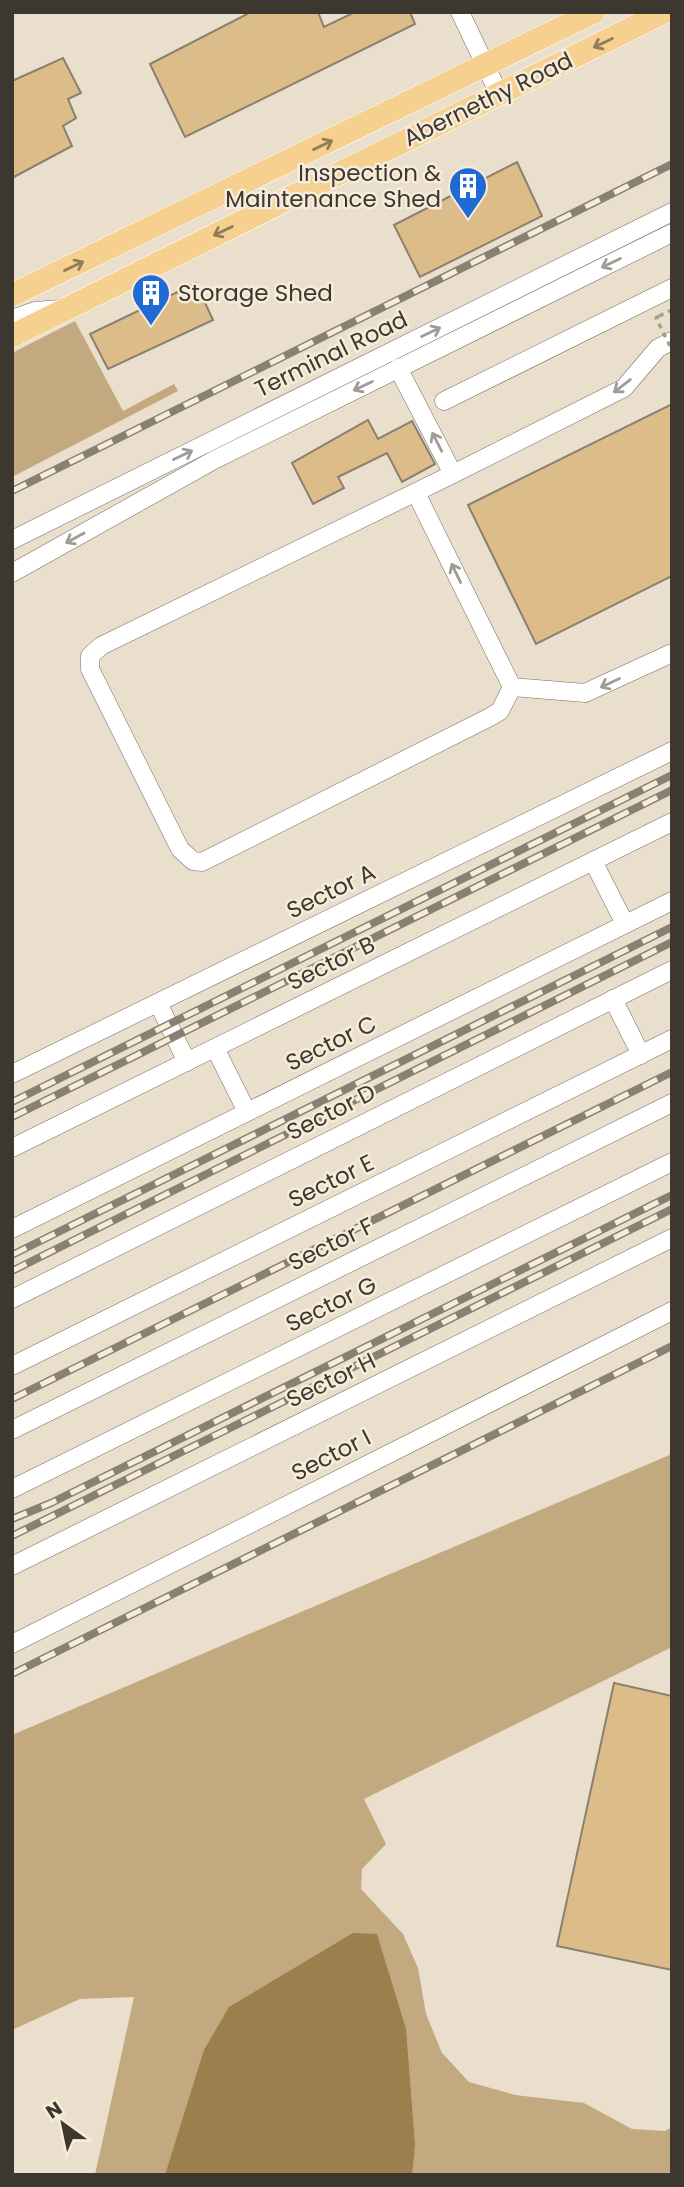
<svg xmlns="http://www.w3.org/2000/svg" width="684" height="2187" font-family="Poppins,sans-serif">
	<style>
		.green { fill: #c3a97f }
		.water { fill: #9d7f4d }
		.building { fill: #dcbc88; stroke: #8b8070; stroke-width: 2 }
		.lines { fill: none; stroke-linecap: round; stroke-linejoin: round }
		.minor-casing { stroke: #796f5f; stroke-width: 19 }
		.major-casing { stroke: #fff; stroke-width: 24 }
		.path { stroke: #a79e90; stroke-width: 3.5; stroke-dasharray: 5 5; stroke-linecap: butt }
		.minor { stroke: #fff; stroke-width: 18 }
		.major { stroke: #f5d08e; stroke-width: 23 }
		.rail-casing { stroke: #878073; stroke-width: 8 }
		.rail { stroke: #f7ecd9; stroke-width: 5; stroke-dasharray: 16; stroke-linecap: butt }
		.path-bridge { stroke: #a79e90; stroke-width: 3.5; stroke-dasharray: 5 5; stroke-linecap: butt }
		.oneway { stroke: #8f7c5a }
		.oneway2 { stroke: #9e9c98 }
		.labels { text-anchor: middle; stroke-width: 5; stroke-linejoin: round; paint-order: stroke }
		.street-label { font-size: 23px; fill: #3c3830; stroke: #f7ecd9 }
		.poi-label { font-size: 23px; fill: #3c3830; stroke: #f7ecd9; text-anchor: end }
	</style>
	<rect width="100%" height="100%" fill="#eadecc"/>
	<g class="green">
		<polygon points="75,321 123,411 174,384 178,391 12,477 12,353"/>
		<polygon points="672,1454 672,1647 364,1799 386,1844 362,1869 361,1889 403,1934 418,1968 426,2014 442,2053 469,2082 515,2095 584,2103 632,2129 665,2131 672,2127 672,2175 95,2175 134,1997 80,1999 12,2030 12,1735"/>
	</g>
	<polygon class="water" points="353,1933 377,1934 406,2029 415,2145 412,2175 165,2175 204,2050 229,2007"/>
	<g class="building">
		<polygon points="251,12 318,12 324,27 355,12 410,12 415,24 185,137 150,64"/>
		<polygon points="63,58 81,93 68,99 76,118 63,126 72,146 12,178 12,81"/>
		<polygon points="517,162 542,216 420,277 394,225"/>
		<polygon points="196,283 213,320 108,369 90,334"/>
		<polygon points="672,404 672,576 536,644 468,505"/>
		<polygon points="368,420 378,439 412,421 435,464 402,482 387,453 338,477 344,488 313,504 292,463"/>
		<polygon points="614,1683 672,1696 672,1970 557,1946"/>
	</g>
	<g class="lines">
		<defs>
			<g id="minor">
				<polyline points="460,12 499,94"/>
				<polyline points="12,319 35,311 61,309"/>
				<polyline points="398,368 453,474 624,388 658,348 672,341"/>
				<polyline points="444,401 672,288"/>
				<polyline points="453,474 101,646 90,656 90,669 180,849 193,861 202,862 490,717 500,711 512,687"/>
				<polyline points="416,493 512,687 585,693 672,653"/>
				<polyline points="12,540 672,212"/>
				<polyline points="12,573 214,460 672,233"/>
				<polyline points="593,861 625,924"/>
				<polyline points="613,999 641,1055"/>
				<polyline points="158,1003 187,1062"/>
				<polyline points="215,1048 247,1112"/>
				<polyline points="12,1074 672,751"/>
				<polyline points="12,1148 672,822"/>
				<polyline points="12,1229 672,901"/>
				<polyline points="12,1299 672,970"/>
				<polyline points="12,1366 672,1039"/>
				<polyline points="12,1430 672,1103"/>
				<polyline points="12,1489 672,1162"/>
				<polyline points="12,1566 672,1238"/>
				<polyline points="12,1644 672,1311"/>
			</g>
			<g id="major">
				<polyline points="12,295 594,12"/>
				<polyline points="12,336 664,12"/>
			</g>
		</defs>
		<use href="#minor" class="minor-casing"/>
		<use href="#major" class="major-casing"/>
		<polyline class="path" points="659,316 672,310"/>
		<use href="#minor" class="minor"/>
		<use href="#major" class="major"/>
		<defs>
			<g id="rail">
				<polyline points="12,491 672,164"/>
				<polyline points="12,1102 672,775"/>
				<polyline points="12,1117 672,790"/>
				<polyline points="12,1255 672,927"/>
				<polyline points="12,1271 672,942"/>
				<polyline points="12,1399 672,1072"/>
				<polyline points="12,1519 51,1503 672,1195"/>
				<polyline points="12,1536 672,1209"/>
				<polyline points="12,1674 672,1346"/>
			</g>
		</defs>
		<use href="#rail" class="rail-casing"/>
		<use href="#rail" class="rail"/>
		<polyline class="path-bridge" points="659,316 656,318 672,350"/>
	</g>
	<defs><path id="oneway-shaft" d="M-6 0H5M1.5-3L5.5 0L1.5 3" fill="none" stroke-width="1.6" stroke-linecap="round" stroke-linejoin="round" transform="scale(1.75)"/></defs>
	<g class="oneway">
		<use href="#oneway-shaft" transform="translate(603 43) rotate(154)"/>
		<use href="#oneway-shaft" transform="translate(323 145) rotate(-26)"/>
		<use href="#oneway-shaft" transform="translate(223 231) rotate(154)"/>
		<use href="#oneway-shaft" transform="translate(74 266) rotate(-26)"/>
	</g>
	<g class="oneway2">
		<use href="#oneway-shaft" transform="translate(611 263) rotate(154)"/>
		<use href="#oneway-shaft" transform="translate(431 332) rotate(-26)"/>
		<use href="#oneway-shaft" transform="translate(363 386) rotate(154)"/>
		<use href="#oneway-shaft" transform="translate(622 386) rotate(142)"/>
		<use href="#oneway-shaft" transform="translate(437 442) rotate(-117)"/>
		<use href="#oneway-shaft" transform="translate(183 455) rotate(-26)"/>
		<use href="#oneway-shaft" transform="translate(75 538) rotate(151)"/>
		<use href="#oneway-shaft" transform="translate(456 573) rotate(-116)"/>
		<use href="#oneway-shaft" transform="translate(610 683) rotate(154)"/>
	</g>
	<defs>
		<symbol id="building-pin" viewBox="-11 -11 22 30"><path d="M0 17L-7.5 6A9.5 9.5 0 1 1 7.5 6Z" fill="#206ad5" stroke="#f7ecd9"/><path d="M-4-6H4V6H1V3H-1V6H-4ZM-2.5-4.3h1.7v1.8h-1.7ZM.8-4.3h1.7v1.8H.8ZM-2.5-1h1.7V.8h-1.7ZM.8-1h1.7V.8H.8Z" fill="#fff"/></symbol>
	</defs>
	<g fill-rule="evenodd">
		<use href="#building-pin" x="446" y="164" width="44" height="60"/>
		<use href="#building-pin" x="129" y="271" width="44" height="60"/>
	</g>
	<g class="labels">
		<g class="street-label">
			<text transform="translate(488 99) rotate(-26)" y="8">Abernethy Road</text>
			<text transform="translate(331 354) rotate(-26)" y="8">Terminal Road</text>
			<text transform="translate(331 891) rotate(-26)" y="8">Sector A</text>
			<text transform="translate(331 963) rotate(-26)" y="8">Sector B</text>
			<text transform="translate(331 1043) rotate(-26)" y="8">Sector C</text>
			<text transform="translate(331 1112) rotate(-27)" y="8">Sector D</text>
			<text transform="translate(331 1181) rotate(-26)" y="8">Sector E</text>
			<text transform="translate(331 1244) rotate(-26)" y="8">Sector F</text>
			<text transform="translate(331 1304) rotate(-26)" y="8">Sector G</text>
			<text transform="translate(331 1380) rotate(-26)" y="8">Sector H</text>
			<text transform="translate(331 1455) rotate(-27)" y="8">Sector I</text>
		</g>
		<g class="poi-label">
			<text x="441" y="181">Inspection &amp;<tspan x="441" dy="26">Maintenance Shed</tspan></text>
			<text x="178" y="301" text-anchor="start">Storage Shed</text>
		</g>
	</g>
	<rect width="684" height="2187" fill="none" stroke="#3c3830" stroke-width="28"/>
	<g transform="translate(63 2124) rotate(327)" stroke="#f7ecd9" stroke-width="5" paint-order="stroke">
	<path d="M0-5L12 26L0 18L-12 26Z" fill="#3c3830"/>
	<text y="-10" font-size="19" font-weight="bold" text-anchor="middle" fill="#3c3830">N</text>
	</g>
</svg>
